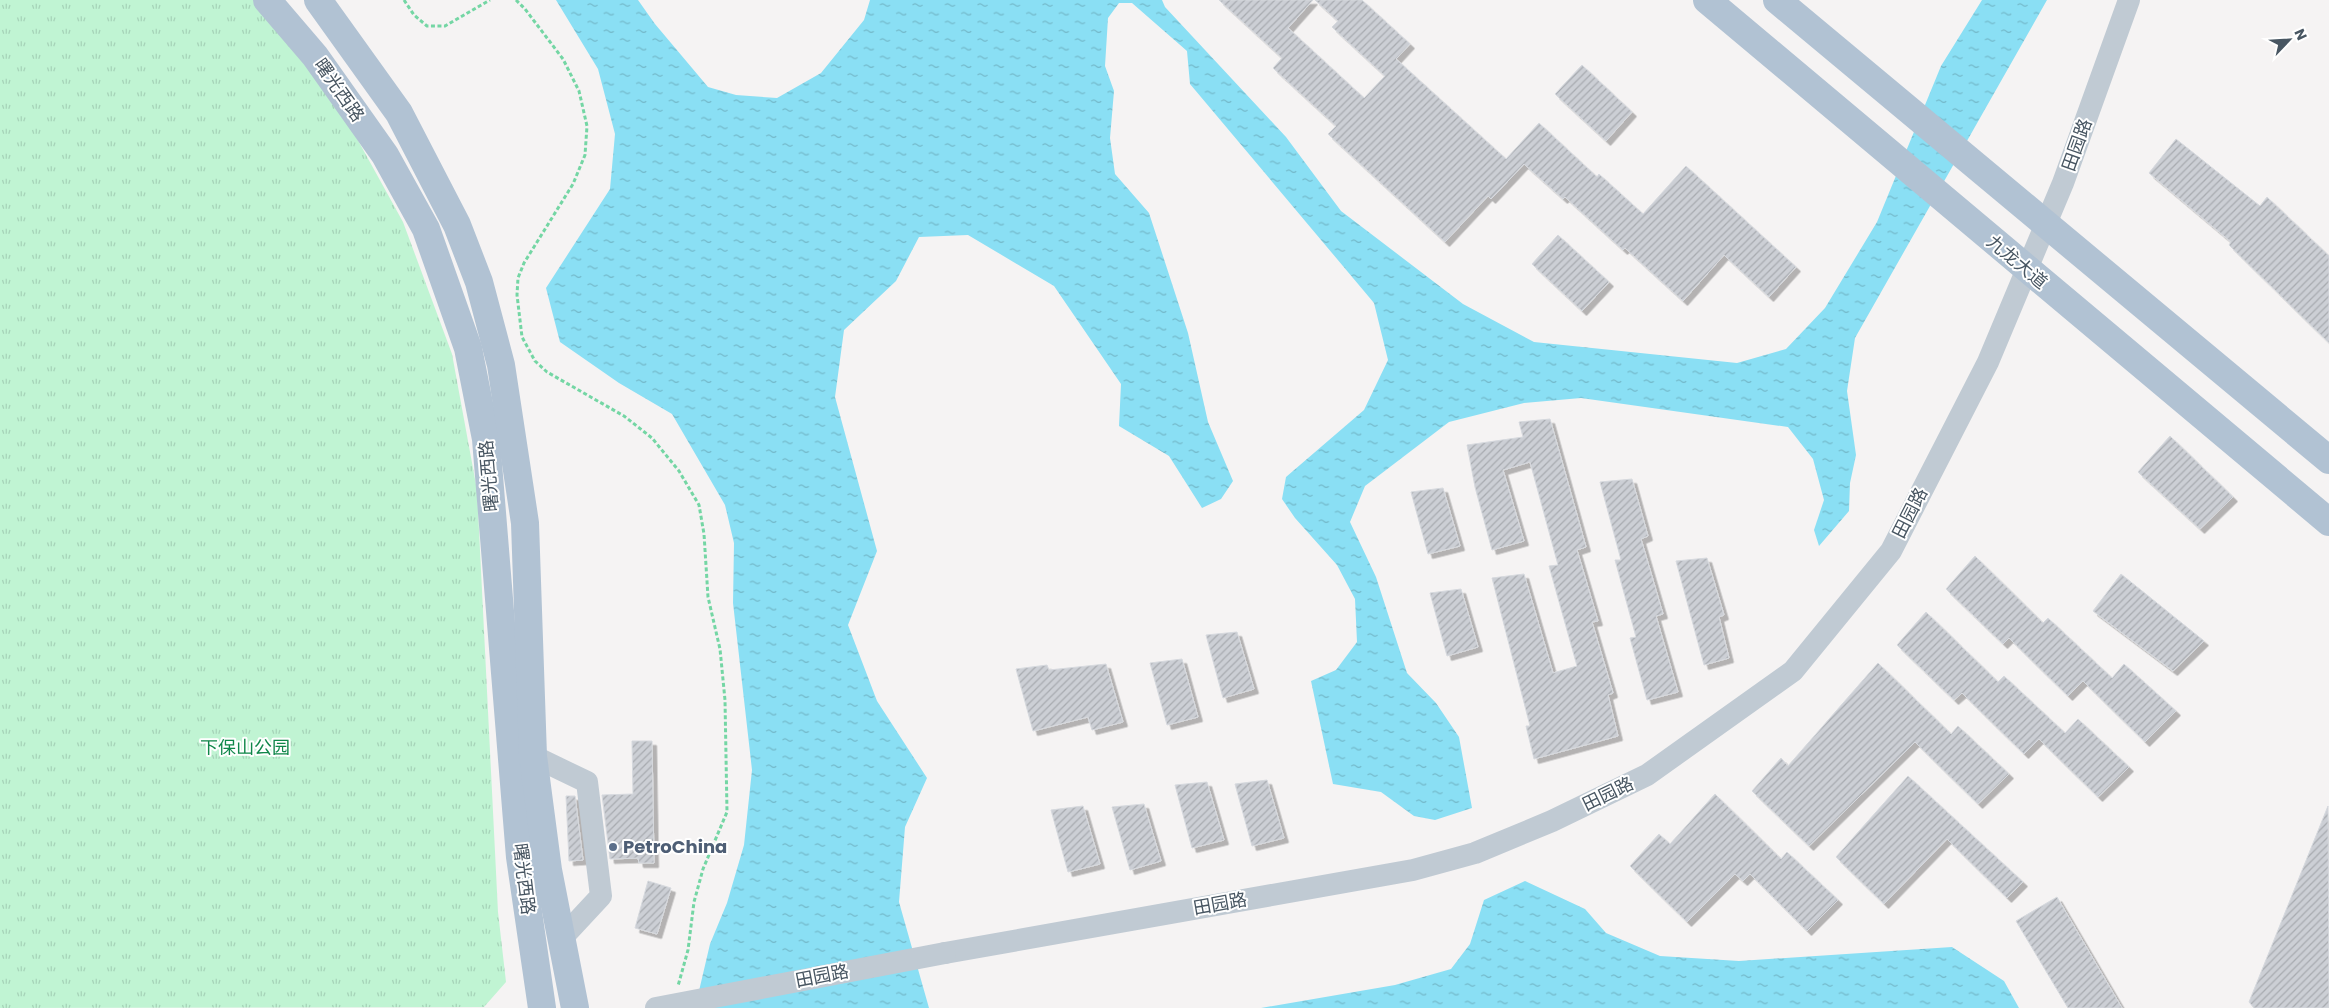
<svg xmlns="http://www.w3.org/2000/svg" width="2329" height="1008" font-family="Poppins,'Noto Sans SC',sans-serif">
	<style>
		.park { fill: url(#park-tufts) }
		.water { fill: url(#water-ripples) }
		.building { fill: url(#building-hatch); stroke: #d6d9de; filter: url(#shadow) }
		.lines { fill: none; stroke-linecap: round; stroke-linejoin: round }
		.path { stroke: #74d6a4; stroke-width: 3; stroke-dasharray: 4 2.5; stroke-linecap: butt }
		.minor { stroke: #c0cad3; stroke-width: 22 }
		.major { stroke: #b1c2d3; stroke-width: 28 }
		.minor-bridge { stroke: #c0cad3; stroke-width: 22 }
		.service-dot { fill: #5c6f8a; stroke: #fff; stroke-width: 2 }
		.labels { text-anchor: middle; stroke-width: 4; stroke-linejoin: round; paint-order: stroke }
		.street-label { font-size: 18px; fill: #485662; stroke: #fff }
		.park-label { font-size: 18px; fill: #10874a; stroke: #fff }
		.service-label { font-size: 18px; font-weight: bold; fill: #4e5e75; stroke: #fff; text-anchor: start }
	</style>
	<defs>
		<pattern id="park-tufts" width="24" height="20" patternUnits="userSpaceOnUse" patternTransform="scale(1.25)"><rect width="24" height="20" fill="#c0f4d3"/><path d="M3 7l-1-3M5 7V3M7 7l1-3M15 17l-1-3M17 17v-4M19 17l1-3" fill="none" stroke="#a6d3b8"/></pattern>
		<pattern id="water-ripples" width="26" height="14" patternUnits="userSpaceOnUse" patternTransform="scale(1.25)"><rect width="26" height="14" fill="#8adff4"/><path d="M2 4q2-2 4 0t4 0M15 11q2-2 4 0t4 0" fill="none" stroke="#73b8c9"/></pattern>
		<pattern id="building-hatch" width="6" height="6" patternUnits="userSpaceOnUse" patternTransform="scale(1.25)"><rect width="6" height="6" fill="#cccfd5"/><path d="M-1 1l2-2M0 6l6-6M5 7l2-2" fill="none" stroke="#a8abb0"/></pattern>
		<filter id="shadow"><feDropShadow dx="4.5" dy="4.5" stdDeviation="0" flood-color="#0004"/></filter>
	</defs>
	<rect width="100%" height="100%" fill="#f5f3f3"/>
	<polygon class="park" points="0,0 258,0 339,106 403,222 452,354 477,490 498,912 506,982 484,1007 0,1008"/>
	<g class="water">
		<polygon points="556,0 638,0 655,24 708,87 736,95 777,98 821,73 864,20 870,0 1162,0 1165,7 1286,137 1341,211 1463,304 1534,342 1737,363 1786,349 1825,308 1877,222 1941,66 1982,0 2047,0 1855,338 1847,391 1856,455 1850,483 1849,511 1819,546 1814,530 1824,500 1813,459 1788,427 1581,398 1524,403 1449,422 1365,486 1350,522 1376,577 1407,673 1436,703 1459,737 1472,808 1435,820 1414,816 1381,792 1333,784 1311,681 1336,670 1357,642 1355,599 1337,565 1295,518 1282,499 1286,477 1364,410 1388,360 1374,303 1190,84 1187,51 1132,3 1119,3 1108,18 1105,66 1114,91 1110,138 1115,174 1149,213 1188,333 1208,422 1233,481 1221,499 1202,508 1169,456 1119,426 1121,384 1054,286 968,235 919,237 896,281 844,330 835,397 877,551 848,625 877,701 927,778 905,827 899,902 929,1008 695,1008 710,944 727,903 744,845 752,770 733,603 734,543 725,505 672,414 619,383 560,342 546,288 610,189 615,134 598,69"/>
		<polygon points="1525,881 1585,909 1606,933 1660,956 1739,961 1952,947 2004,981 2019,1008 1261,1008 1395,985 1451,969 1470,944 1484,900"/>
	</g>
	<g class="building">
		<polygon points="1219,0 1313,0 1288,28 1364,98 1385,76 1332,27 1338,21 1315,0 1362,0 1410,44 1396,59 1506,159 1539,123 1597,177 1599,174 1643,214 1686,166 1796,267 1769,297 1724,255 1683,301 1625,248 1623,250 1565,197 1563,199 1524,164 1491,199 1488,196 1445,242 1328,134 1336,126 1273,68 1282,58"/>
		<polygon points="1582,65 1632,112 1606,141 1555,94"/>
		<polygon points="2176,139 2260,206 2267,197 2329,256 2329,343 2229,245 2231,242 2149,173"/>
		<polygon points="1558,235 1609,282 1582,311 1532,264"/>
		<polygon points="1550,419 1586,547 1577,550 1598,621 1592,622 1613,693 1608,695 1618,736 1534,759 1526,726 1530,726 1492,578 1524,574 1553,673 1577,666 1549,566 1558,565 1530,462 1503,470 1524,541 1492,550 1475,487 1467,445 1523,437 1519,422"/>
		<polygon points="2170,436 2233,497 2200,529 2138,472"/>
		<polygon points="1632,479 1648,536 1641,539 1663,614 1656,616 1678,692 1647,700 1630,638 1636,637 1615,560 1621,560 1600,482"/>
		<polygon points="1443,488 1460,546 1428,554 1411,492"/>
		<polygon points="1975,556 2043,623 2048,618 2112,678 2124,664 2176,711 2145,742 2083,681 2068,696 2009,638 2003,644 1946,589"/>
		<polygon points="1707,558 1724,615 1719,617 1729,658 1704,665 1676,561"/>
		<polygon points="2121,574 2204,641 2173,671 2093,611"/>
		<polygon points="1461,589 1478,647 1447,656 1430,593"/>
		<polygon points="1926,612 1998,682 2004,676 2065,733 2078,719 2129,767 2098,797 2039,739 2024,754 1962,693 1954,700 1897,645"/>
		<polygon points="1237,632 1254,689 1223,698 1206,635"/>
		<polygon points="1182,659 1198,717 1167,725 1150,663"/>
		<polygon points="1878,663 1951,734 1958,726 2009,774 1978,804 1915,742 1809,846 1752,791 1781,758 1788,766"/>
		<polygon points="1106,664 1123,722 1092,730 1088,717 1033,731 1016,669 1047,665 1049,670"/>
		<polygon points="632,741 652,741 654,863 639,863 638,858 610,859 602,795 633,794"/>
		<polygon points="1908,776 2023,882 2007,898 1947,839 1884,904 1836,857"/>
		<polygon points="1267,780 1284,838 1252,846 1235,784"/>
		<polygon points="1207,782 1224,840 1192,848 1175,785"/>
		<polygon points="1715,794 1781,859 1787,852 1838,900 1807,931 1750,874 1743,881 1735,874 1687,922 1630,866 1659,834 1670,844"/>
		<polygon points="566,796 575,796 583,860 569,861"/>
		<polygon points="1144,804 1161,861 1130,870 1112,807"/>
		<polygon points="1083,806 1100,864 1068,872 1051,810"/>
		<polygon points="2328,806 2329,1008 2254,1008 2249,1002"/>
		<polygon points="648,881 671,888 657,934 635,928"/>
		<polygon points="2057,897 2122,1008 2068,1008 2016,921"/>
	</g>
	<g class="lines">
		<g class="path">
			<polyline points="404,0 414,15 427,26 445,26 490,0"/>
			<polyline points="516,0 525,9 563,59 579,91 587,126 585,155 573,184 524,263 518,278 517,295 522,337 535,361 547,372 624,416 652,438 679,471 699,505 704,534 708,597 720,649 725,700 727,812 703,869 694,902 688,950 678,986"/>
		</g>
		<g class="minor">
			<polyline points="533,756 587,782 601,896 562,938"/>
			<polyline points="945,953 1413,870 1475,853 1552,821 1647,775 1793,671 1891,551 1988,362 2063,183 2129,0"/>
		</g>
		<g class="major">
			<polyline points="267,0 315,56 385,155 426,229 468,348 486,439 520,857 542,1008"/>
			<polyline points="318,0 399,113 457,225 479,282 501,365 525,523 533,756 548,870 575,1008"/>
			<polyline points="1707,0 2329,522"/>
			<polyline points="1777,0 2329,460"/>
		</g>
		<polyline class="minor-bridge" points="656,1008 945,953"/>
	</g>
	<circle class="service-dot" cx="613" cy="847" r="5"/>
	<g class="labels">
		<g class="street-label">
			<text transform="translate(339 90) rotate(55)" y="6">曙光西路</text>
			<text transform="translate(2077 145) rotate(-70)" y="6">田园路</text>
			<text transform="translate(2017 262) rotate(40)" y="6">九龙大道</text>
			<text transform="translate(489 476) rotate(-95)" y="6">曙光西路</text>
			<text transform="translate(1910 513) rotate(-63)" y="6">田园路</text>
			<text transform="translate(1608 794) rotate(-26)" y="6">田园路</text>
			<text transform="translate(524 879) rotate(83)" y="6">曙光西路</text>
			<text transform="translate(1220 904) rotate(-10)" y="6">田园路</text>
			<text transform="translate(822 976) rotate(-11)" y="6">田园路</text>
		</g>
		<g class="park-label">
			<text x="245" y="754">下保山公园</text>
		</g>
		<g class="service-label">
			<text x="623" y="853">PetroChina</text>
		</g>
	</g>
	<g transform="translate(2289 40) rotate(65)" stroke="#ffffff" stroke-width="4" paint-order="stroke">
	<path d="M0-4L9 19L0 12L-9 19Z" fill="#485662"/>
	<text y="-8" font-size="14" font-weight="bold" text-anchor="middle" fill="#485662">N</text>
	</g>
</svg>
